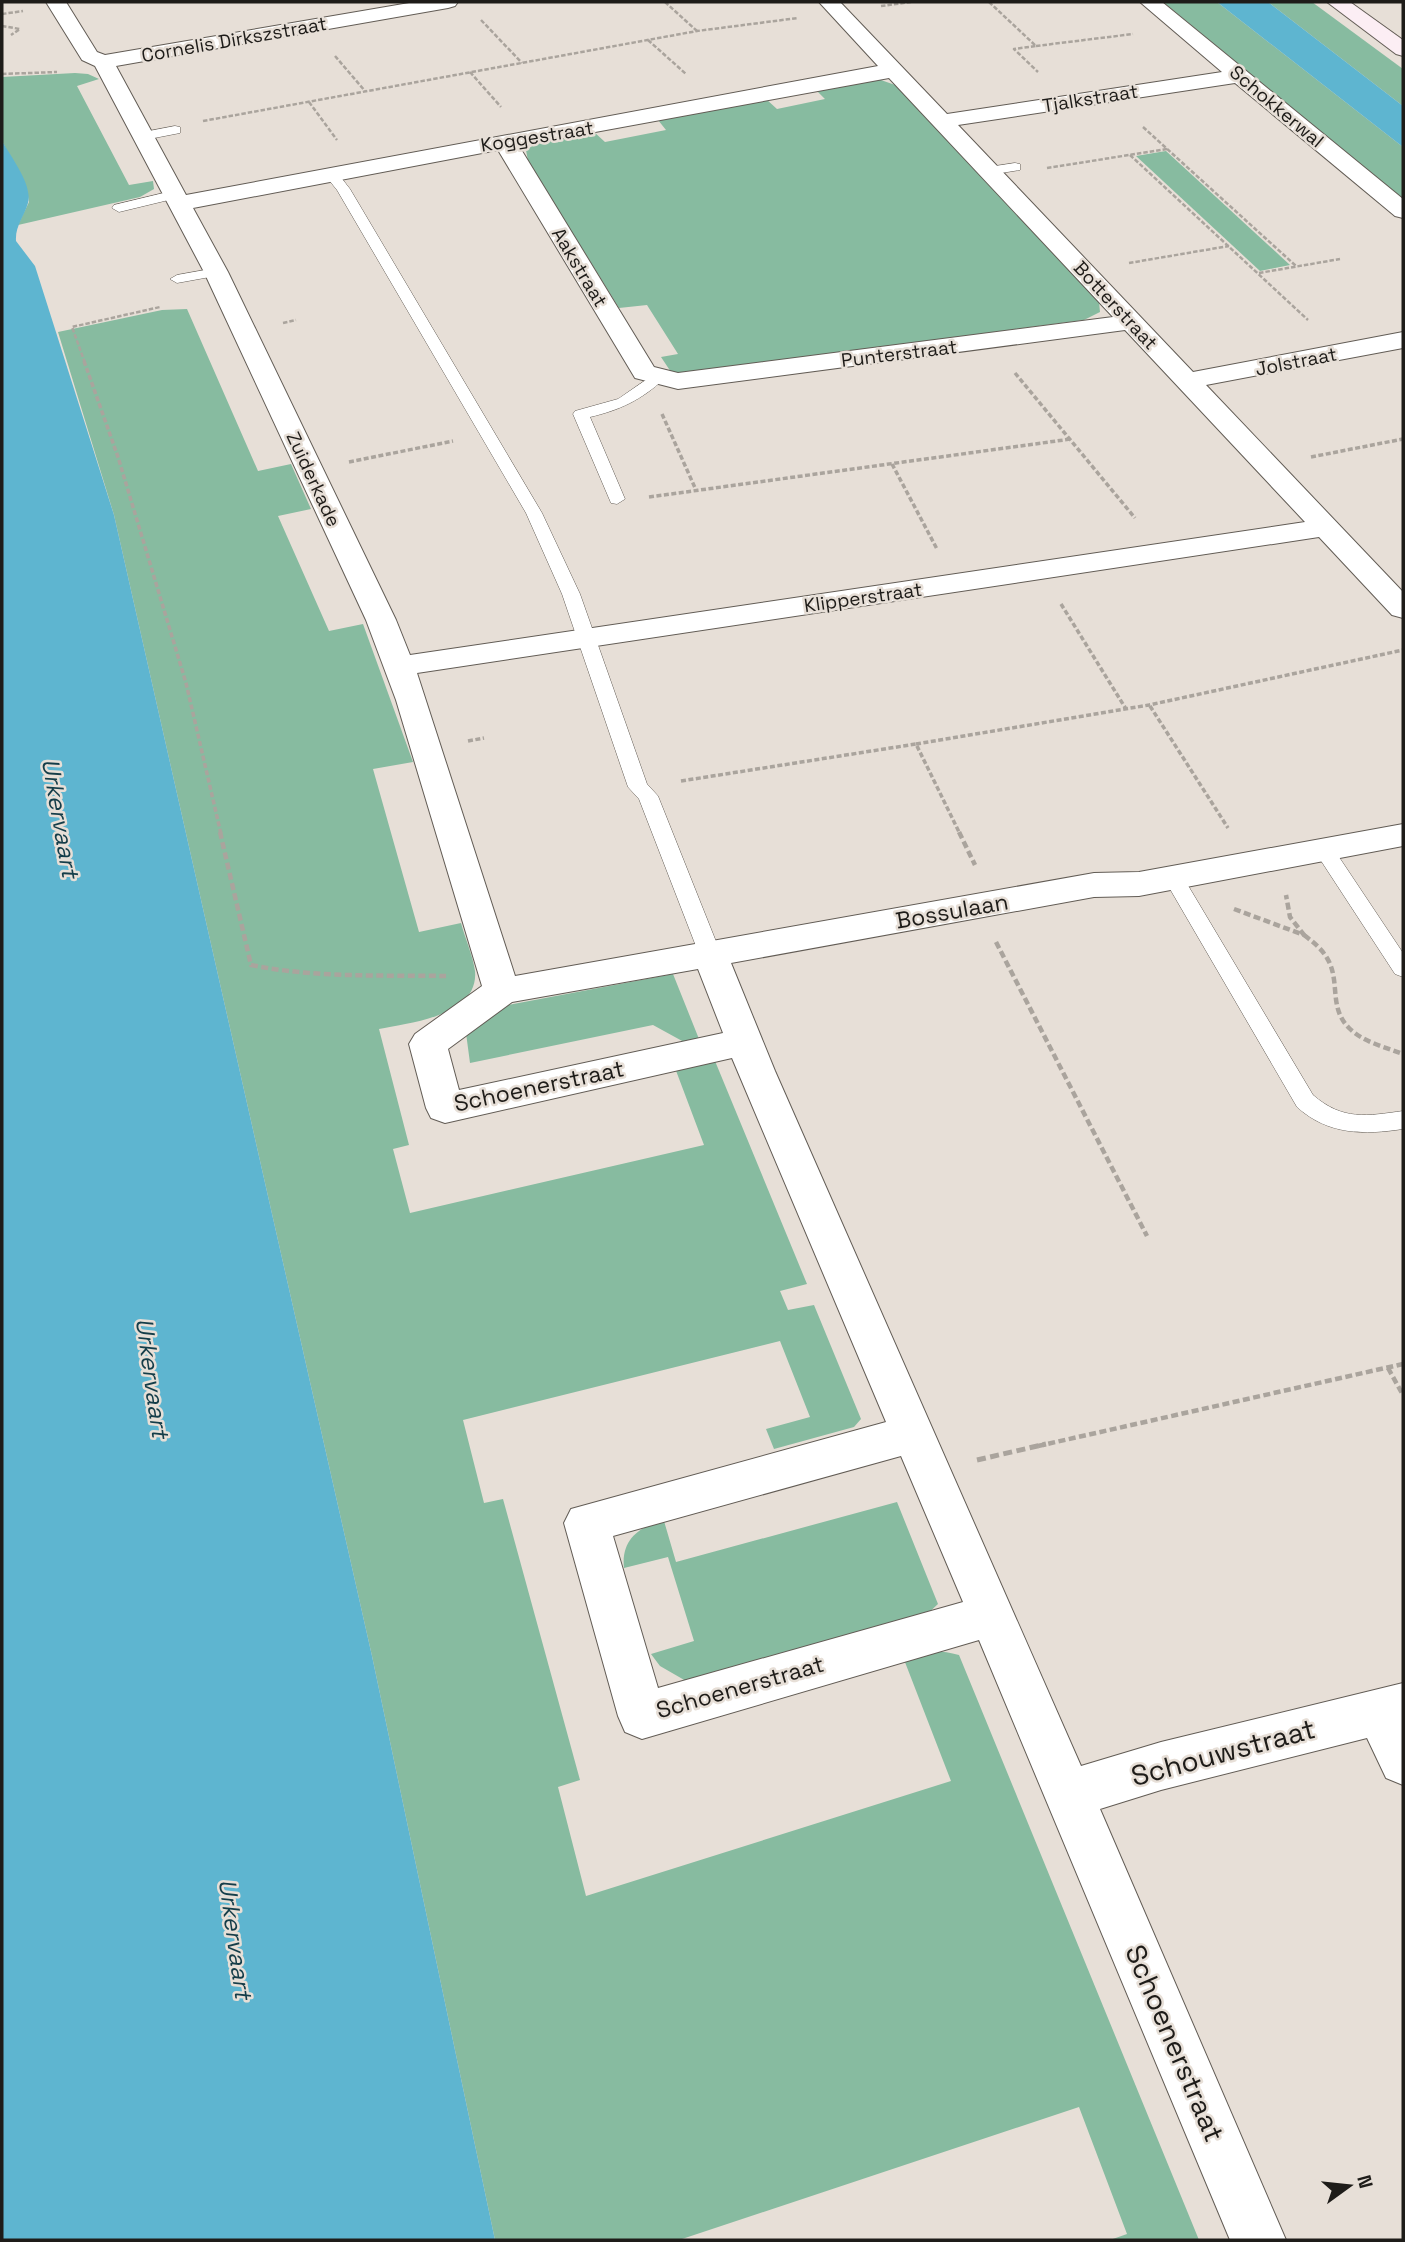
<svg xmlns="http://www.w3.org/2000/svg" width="1405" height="2242" font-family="'Space Grotesk',sans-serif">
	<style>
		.green { fill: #87bba0 }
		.water { fill: #5eb5d0 }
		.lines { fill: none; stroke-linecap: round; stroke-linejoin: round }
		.service-casing { stroke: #625c55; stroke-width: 1 }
		.minor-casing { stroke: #625c55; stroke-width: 2 }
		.secondary-casing { stroke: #625c55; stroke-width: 2 }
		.path-far3 { stroke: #aaa49d; stroke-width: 2.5; stroke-dasharray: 4.5 2; stroke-linecap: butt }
		.path-far2 { stroke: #aaa49d; stroke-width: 3.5; stroke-dasharray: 5 2.5; stroke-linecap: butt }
		.path-far1 { stroke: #aaa49d; stroke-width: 4.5; stroke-dasharray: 7 3.5; stroke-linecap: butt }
		.path { stroke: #aaa49d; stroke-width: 5; stroke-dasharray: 9 4.5; stroke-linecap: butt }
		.service { fill: #fff; fill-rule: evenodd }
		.minor { fill: #fff; fill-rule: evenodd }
		.secondary { fill: #fceef4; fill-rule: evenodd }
		.labels { text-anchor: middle; stroke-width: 5; stroke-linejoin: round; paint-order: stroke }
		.far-street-label { font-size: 19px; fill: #1e1c19; stroke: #e7dfd7 }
		.street-label { font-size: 23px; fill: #1e1c19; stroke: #e7dfd7 }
		.water-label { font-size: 24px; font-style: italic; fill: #143d49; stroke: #e7dfd7 }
		.near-street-label { font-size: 28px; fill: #1e1c19; stroke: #e7dfd7 }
	</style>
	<rect width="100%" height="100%" fill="#e7dfd7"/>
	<g class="green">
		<polygon points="1163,2 1217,2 1403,147 1403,199"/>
		<polygon points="1268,2 1312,2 1403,69 1403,106"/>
		<polygon points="75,73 88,74 99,79 77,86 129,185 153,181 154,189 140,197 18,225 29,202 27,190 2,141 2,77"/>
		<polygon points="878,79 898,86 1099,302 1100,312 1084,320 684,373 671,372 661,357 678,354 647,305 619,308 528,161 526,150 534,145 594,132 605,142 666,130 658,120 766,99 777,109 825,99 815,89"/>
		<polygon points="1166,151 1290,265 1260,271 1136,156"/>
		<path d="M187,309L258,471L291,464L311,509L278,516L329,631L363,624L413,762L373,769L419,932L461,923C465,938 473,956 475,971C479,1016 409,1023 379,1029L409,1145L393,1149L410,1213L704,1145L675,1068L715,1061L807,1284L780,1291L788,1310L814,1305L861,1419L854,1427L774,1449L766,1429L810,1417L780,1341L463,1420L484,1503L503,1499L580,1780L558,1787L586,1896L951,1781L903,1657C924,1651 938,1649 959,1655L1199,2240H1110L1127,2234L1079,2107L679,2240H495L372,1656L114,515L58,332L162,310Z"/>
		<polygon points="673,974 699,1039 684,1042 653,1025 470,1063 466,1033 503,1006"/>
		<path d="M897,1502L938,1604L923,1618L686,1681L660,1666L651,1654L694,1641L668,1557L624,1568C621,1541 638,1526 664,1521L676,1562Z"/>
	</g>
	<g class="water">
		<polygon points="1217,2 1268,2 1403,106 1403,147"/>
		<path d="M2,141C11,157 33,185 28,203C24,217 15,226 16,241L35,266L114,515L372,1656L495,2240H2Z"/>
	</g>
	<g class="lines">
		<defs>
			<g id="service">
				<polygon points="175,126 180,127 180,133 144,140 137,136 139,133"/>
				<polygon points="1015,163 1020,164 1020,170 989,175 982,171 989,167"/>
				<polygon points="331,170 336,171 350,189 542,513 580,594 647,784 658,796 721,954 717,959 710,962 703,959 699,954 639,799 628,787 562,594 526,513 337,190 324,174"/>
				<polygon points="176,190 181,191 181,197 119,212 112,208 114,205"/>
				<polygon points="216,268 221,269 223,272 221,275 177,283 170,279 177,275"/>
				<path d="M659,371L664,373L667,376L664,379C641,400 620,410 590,417L625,499L617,504L611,503L573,414L575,411L618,399Z"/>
				<polygon points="1324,843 1331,845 1403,953 1403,977 1395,974 1314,850 1317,845"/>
				<path d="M1173,870L1180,872L1313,1095C1343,1121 1367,1116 1403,1111V1129C1364,1135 1328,1135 1297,1107L1163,877L1166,872Z"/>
			</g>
			<path id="minor" d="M46,2H66L97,52L105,55L415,2H458L455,6L448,8L116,66L186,195L878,66L819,2H840L947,114L1222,72L1140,2H1162L1403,199V218L1395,216L1235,83L958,125L1193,372L1403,332V348L1206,385L1403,592V618L1392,615L1319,537L417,673L515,976L1094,873L1139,872L1403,824V846L1139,896L1094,897L731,963L775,1071L1081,1766L1161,1742L1403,1683V1785L1386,1778L1367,1738L1161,1790L1100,1809L1286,2240H1230L979,1640L642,1739L625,1732L618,1716L564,1523L571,1509L886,1422L732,1058L445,1123L431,1118L426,1108L409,1044L415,1034L482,986L396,700L366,620L204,272L95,66L82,60ZM889,78L1113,317L678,373L654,367L519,146ZM498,150L635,378L678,389L1125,330L1305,522L410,655L396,620L228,272L193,208ZM698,969L723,1033L459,1090L448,1049L512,1002ZM901,1456L963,1602L658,1688L613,1536Z"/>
			<polygon id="secondary" points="1327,2 1350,2 1403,40 1403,56 1396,54"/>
		</defs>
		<use href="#service" class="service-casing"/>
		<use href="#minor" class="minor-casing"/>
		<use href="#secondary" class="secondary-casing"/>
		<g class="path-far3">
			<polyline points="665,2 697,31"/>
			<polyline points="989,2 1036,46 1014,49 1038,72"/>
			<polyline points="881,6 911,2"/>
			<polyline points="2,14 23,11"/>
			<polyline points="481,20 522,63"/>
			<polyline points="2,26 20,29 11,35"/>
			<polyline points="648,40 686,74"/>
			<polyline points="1036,46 1133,34"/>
			<polyline points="335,56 365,91"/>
			<polyline points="470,72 501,107"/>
			<polyline points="2,74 57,72"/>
			<polyline points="309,102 337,140"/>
			<polyline points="203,121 697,31 798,18"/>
			<polyline points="1143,127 1296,266"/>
			<polyline points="1130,155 1308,320"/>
			<polyline points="1047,168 1167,149"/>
			<polyline points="1129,263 1229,246"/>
			<polyline points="1259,273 1340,259"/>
			<polyline points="283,323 296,320"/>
			<polyline points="85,363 72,327 160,307"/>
		</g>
		<g class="path-far2">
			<polyline points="84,361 118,457 186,683 221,834"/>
			<polyline points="1015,373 1135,518"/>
			<polyline points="662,414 696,490"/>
			<polyline points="1311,457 1403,439"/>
			<polyline points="349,462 453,441"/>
			<polyline points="892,464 937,549"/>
			<polyline points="649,497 1071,439"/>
			<polyline points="1061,604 1126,709"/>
			<polyline points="1150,706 1228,828"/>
			<polyline points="468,741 484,738"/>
			<polyline points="916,744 1149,705 1403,650"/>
			<polyline points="681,781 916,744 960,834"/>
		</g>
		<g class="path-far1">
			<path d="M220,832L251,965C315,978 381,975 446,976"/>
			<polyline points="959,832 975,865"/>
			<polyline points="1234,909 1304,935 1290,917 1286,895"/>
			<path d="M1304,935C1313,942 1321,948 1327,958C1341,981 1328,1007 1349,1028C1363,1042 1385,1047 1403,1054"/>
			<polyline points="996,942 1147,1236"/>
			<polyline points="1388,1368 1403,1395"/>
			<polyline points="1038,1446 1403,1364"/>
		</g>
		<polyline class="path" points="977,1460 1046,1444"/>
		<use href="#service" class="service"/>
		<use href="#minor" class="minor"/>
		<use href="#secondary" class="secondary"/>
	</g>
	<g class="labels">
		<g class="far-street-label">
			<text transform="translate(234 39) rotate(-10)" y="7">Cornelis Dirkszstraat</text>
			<text transform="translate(1090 98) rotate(-9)" y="7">Tjalkstraat</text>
			<text transform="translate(1277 106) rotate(40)" y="7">Schokkerwal</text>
			<text transform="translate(537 136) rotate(-9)" y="7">Koggestraat</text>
			<text transform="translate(580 267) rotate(59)" y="7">Aakstraat</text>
			<text transform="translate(1116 305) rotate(47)" y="7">Botterstraat</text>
			<text transform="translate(899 353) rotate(-7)" y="7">Punterstraat</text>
			<text transform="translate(1296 361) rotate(-11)" y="7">Jolstraat</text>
			<text transform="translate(314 479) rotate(65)" y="7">Zuiderkade</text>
			<text transform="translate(863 597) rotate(-8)" y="7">Klipperstraat</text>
		</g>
		<g class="street-label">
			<text transform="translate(952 911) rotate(-10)" y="8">Bossulaan</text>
			<text transform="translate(539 1086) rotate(-12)" y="8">Schoenerstraat</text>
			<text transform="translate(740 1687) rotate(-16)" y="8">Schoenerstraat</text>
		</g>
		<g class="water-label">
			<text transform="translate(60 818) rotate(80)" y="8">Urkervaart</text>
			<text transform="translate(152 1378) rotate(82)" y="8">Urkervaart</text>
			<text transform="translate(235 1939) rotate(82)" y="8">Urkervaart</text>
		</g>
		<g class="near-street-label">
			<text transform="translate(1223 1752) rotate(-15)" y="10">Schouwstraat</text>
			<text transform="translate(1175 2043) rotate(67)" y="10">Schoenerstraat</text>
		</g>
	</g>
	<rect width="1405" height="2242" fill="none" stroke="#1e1c19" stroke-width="7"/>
	<g transform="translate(1349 2186) rotate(75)" stroke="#e7dfd7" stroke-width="5" paint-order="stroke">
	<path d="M0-5L12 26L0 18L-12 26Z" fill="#1e1c19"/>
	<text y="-10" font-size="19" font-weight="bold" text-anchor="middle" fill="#1e1c19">N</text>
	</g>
</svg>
